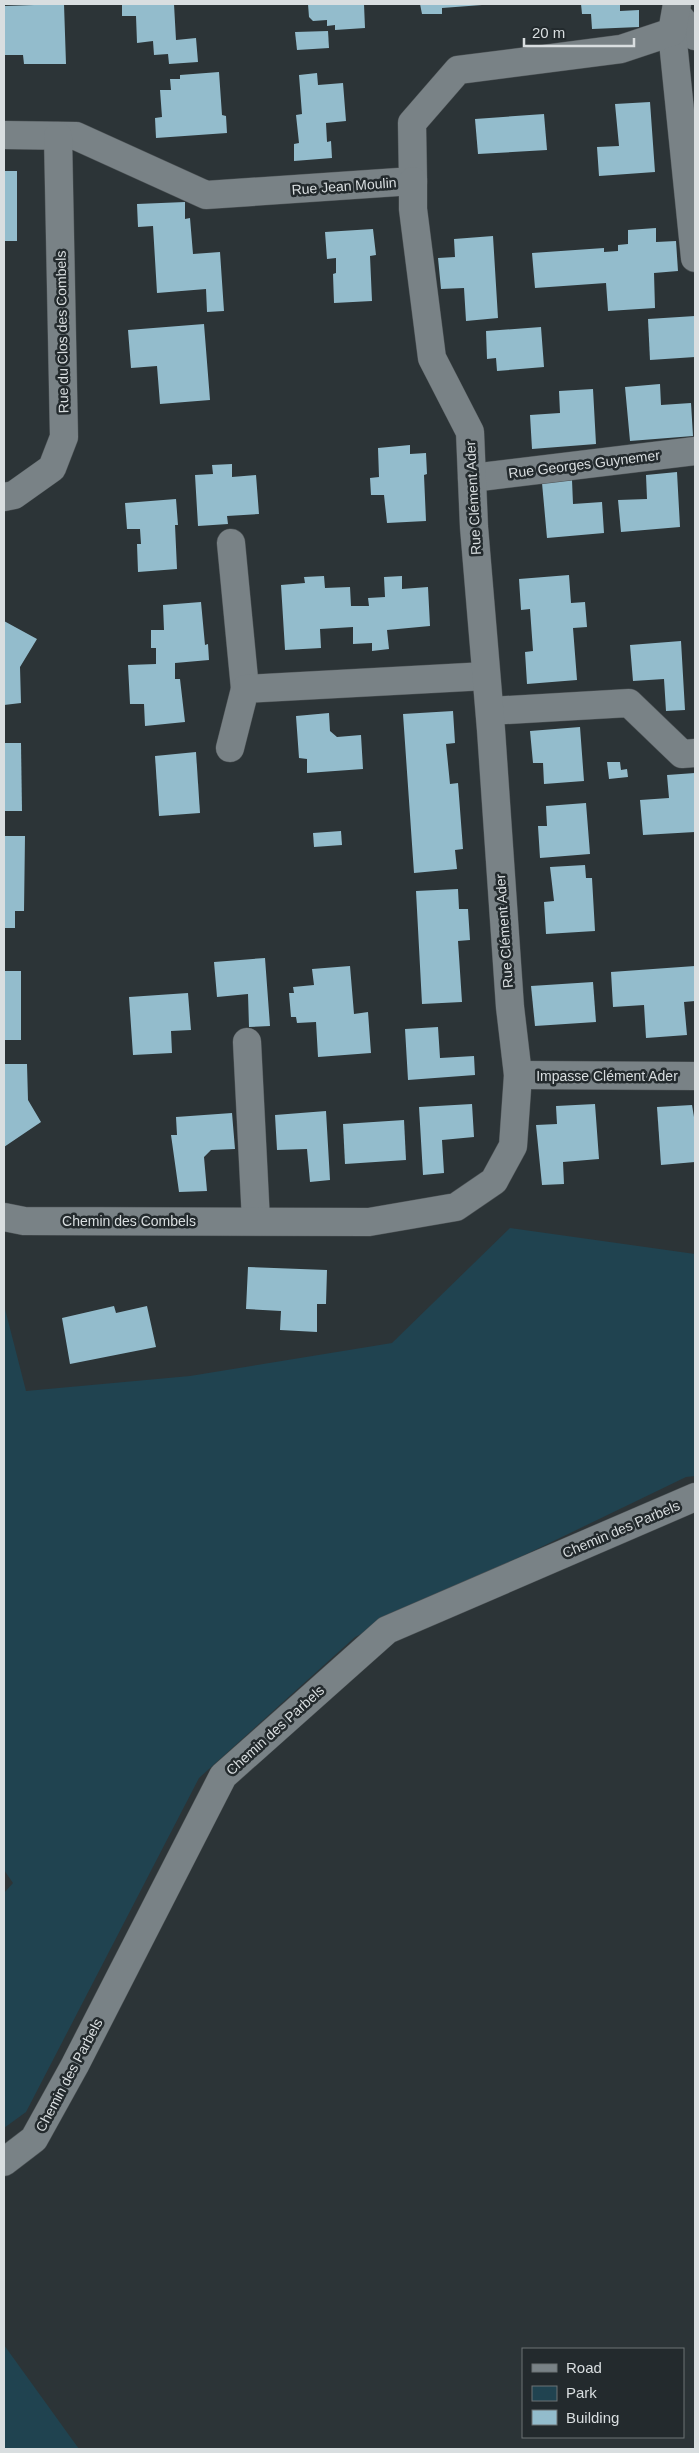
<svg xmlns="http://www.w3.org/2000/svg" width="699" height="2453" font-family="Helvetica,sans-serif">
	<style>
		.green { fill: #204350 }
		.building { fill: #93bccc }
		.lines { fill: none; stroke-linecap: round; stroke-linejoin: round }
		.minor-casing { stroke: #4c5255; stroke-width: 29 }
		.minor { stroke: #798286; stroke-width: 28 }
		.labels { text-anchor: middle; stroke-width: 5; stroke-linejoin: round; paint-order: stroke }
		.street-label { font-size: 14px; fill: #d9dee0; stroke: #232a2d }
	</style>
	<rect width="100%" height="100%" fill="#2c3437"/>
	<g class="green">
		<polygon points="510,1228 695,1254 695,1476 686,1477 355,1637 199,1778 26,2112 4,2128 4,1893 13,1883 4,1870 4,1305 26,1391 190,1376 392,1343"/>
		<polygon points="4,2345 79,2449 4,2449"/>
	</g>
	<g class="building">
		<polygon points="64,4 66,64 24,64 23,55 4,55 4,6"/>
		<polygon points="122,4 174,4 176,40 196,38 198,62 169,64 168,54 154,55 153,41 137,43 136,16 122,16"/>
		<polygon points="308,4 364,4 365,28 335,30 335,25 327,26 327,20 313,21 309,17"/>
		<polygon points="420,4 482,4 482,5 442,8 442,14 422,14"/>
		<polygon points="581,4 620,4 620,11 639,10 639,27 592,29 591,14 582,14"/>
		<polygon points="328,31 329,48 297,50 295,32"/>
		<polygon points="219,72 222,115 226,116 227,133 156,138 155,118 162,117 160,90 171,90 170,79 180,79 180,75"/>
		<polygon points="317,73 318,85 343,83 346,121 326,123 327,142 331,141 332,158 294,161 294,144 299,143 296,115 302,114 299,75"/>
		<polygon points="650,102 655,172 599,176 597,147 619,146 615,104"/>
		<polygon points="544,114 547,150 478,154 475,119"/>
		<rect x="4" y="171" width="13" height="70"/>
		<polygon points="185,202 185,219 190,218 193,254 220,252 224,311 207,312 206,289 157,293 153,226 138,227 137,204"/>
		<polygon points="656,228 656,242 676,241 678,271 654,273 655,308 608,311 606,283 535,288 532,253 604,248 604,252 618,251 618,245 628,244 628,230"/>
		<polygon points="373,229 376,255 370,256 372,301 334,303 333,274 336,273 336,258 327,259 325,232"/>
		<polygon points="493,236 498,318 466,321 464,288 441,289 438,258 455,257 454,239"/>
		<polygon points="695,316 695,357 650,360 648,319"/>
		<polygon points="204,324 210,400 160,404 157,366 131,368 128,330"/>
		<polygon points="541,327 544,367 497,371 496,358 487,359 486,331"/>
		<polygon points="660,384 661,405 691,403 693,436 630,441 625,387"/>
		<polygon points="593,389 596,444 532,449 530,415 560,413 559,391"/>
		<polygon points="410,445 410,454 426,453 427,474 424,475 426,521 387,523 384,495 371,495 370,478 379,477 378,448"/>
		<polygon points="232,464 232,477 256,475 259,514 227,516 228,524 198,526 195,475 213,474 212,465"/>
		<polygon points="677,472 680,527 621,532 618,500 647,499 646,475"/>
		<polygon points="572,480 573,504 602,502 604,533 547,538 542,483"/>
		<polygon points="176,499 178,525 175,525 177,569 138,572 137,544 141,544 140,529 127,529 125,503"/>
		<polygon points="569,575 571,603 585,602 587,627 573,628 577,680 527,684 525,652 533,651 530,609 521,610 519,579"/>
		<polygon points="324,576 325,588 350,587 351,606 369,606 368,598 385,597 384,577 402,576 402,589 428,587 430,626 387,630 389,649 372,651 372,643 353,644 353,627 320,629 321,648 285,650 281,585 305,583 304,577"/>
		<polygon points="201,602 205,645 208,644 209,660 175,663 175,679 180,679 185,722 145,726 144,704 130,704 128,665 156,664 156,648 151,648 151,630 164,630 163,605"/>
		<polygon points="4,621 37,639 20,667 21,703 4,705"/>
		<polygon points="681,641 685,710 666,711 664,679 633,681 630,645"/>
		<polygon points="453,711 455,743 446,744 450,784 458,783 463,849 455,850 457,869 414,873 403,714"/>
		<polygon points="329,713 330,731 337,737 361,735 363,769 307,773 307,759 299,758 296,716"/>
		<polygon points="580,727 584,781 544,784 543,763 533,763 530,731"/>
		<polygon points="4,743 21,743 22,811 4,811"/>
		<polygon points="196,752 200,813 159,816 155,756"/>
		<polygon points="607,762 620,762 621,770 627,769 628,777 609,779"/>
		<polygon points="695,773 695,832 643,835 640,800 669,798 667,775"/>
		<polygon points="586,803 590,854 540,858 538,826 547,826 546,806"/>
		<polygon points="341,831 342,845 314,847 313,833"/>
		<polygon points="4,836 25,836 24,911 15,911 15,928 4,928"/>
		<polygon points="585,865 586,878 592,878 595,931 546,934 544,902 554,901 550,867"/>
		<polygon points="458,889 459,909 468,909 470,940 458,941 462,1002 422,1004 416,891"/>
		<polygon points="265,958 270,1026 249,1027 248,994 217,997 214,962"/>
		<polygon points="350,966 354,1014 368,1012 371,1053 318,1057 316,1022 297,1023 296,1017 291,1017 289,993 294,993 293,987 314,985 312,969"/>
		<polygon points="695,966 695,1001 684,1002 687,1035 646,1038 644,1005 613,1007 611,972"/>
		<rect x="4" y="971" width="17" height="69"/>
		<polygon points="593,982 596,1022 535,1026 531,986"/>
		<polygon points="188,993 191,1030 171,1031 172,1053 133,1055 129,997"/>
		<polygon points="438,1027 440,1058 474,1056 475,1075 408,1080 405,1029"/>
		<polygon points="4,1064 27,1064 28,1100 41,1122 4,1147"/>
		<polygon points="472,1104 474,1137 442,1140 444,1173 423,1175 419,1107"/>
		<polygon points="595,1104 599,1159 563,1162 564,1184 542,1185 536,1125 557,1124 556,1106"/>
		<polygon points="692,1105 695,1123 695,1162 661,1165 657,1107"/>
		<polygon points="326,1111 330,1180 310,1182 307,1149 277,1150 275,1115"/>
		<polygon points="232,1113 235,1149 211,1150 204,1157 207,1191 179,1192 171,1135 177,1135 176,1117"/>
		<polygon points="404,1120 406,1160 345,1164 343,1124"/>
		<polygon points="248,1267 327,1270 326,1304 317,1304 317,1332 280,1330 281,1311 246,1309"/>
		<polygon points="114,1306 116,1313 147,1306 156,1347 70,1364 62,1318"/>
	</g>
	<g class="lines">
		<defs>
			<g id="minor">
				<polyline points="676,13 695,36"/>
				<polyline points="672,32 695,258"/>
				<polyline points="4,135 76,136 206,195 413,181 412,123 458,70 621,49 672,32 677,4"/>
				<polyline points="472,478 695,451"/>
				<polyline points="4,497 14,495 52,468 64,437 58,136"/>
				<polyline points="231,543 245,689"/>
				<polyline points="490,711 629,703 682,754 695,753"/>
				<polyline points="230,748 245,689 486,676"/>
				<polyline points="247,1042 256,1221"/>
				<polyline points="518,1075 695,1076"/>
				<polyline points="4,1217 24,1221 369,1222 456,1207 494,1181 513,1146 518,1075 510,1007 491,730 474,527 470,432 432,358 413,209 413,181"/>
				<polyline points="4,2162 34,2139 75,2065 223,1776 387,1630 695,1497"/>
			</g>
		</defs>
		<use href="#minor" class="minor-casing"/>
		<use href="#minor" class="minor"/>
	</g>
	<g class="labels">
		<g class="street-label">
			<text transform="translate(344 186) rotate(-4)" y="5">Rue Jean Moulin</text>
			<text transform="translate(62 332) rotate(-91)" y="5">Rue du Clos des Combels</text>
			<text transform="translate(584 464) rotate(-7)" y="5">Rue Georges Guynemer</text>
			<text transform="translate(473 498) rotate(-93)" y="5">Rue Clément Ader</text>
			<text transform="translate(504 931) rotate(-94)" y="5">Rue Clément Ader</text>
			<text x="607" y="1081">Impasse Clément Ader</text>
			<text x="129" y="1226">Chemin des Combels</text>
			<text transform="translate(621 1529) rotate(-23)" y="5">Chemin des Parbels</text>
			<text transform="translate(275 1730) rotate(-42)" y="5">Chemin des Parbels</text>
			<text transform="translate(69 2075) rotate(-62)" y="5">Chemin des Parbels</text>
		</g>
	</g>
	<rect width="699" height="2453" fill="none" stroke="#d9dee0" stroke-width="10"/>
	<rect x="522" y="2348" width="162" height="90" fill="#232a2d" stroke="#6c7275"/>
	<rect x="532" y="2364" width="25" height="8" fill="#798286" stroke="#6c7275"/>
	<text x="566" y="2373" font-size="15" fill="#d9dee0">Road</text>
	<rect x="532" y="2386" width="25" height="15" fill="#204350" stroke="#6c7275"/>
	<text x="566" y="2398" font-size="15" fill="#d9dee0">Park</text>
	<rect x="532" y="2410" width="25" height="15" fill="#93bccc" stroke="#6c7275"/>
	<text x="566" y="2423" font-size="15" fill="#d9dee0">Building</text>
	<path d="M524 38v8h110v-8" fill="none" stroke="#d9dee0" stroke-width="2.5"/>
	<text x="532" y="38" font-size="15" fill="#d9dee0" stroke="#232a2d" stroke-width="4" paint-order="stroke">20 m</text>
</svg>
